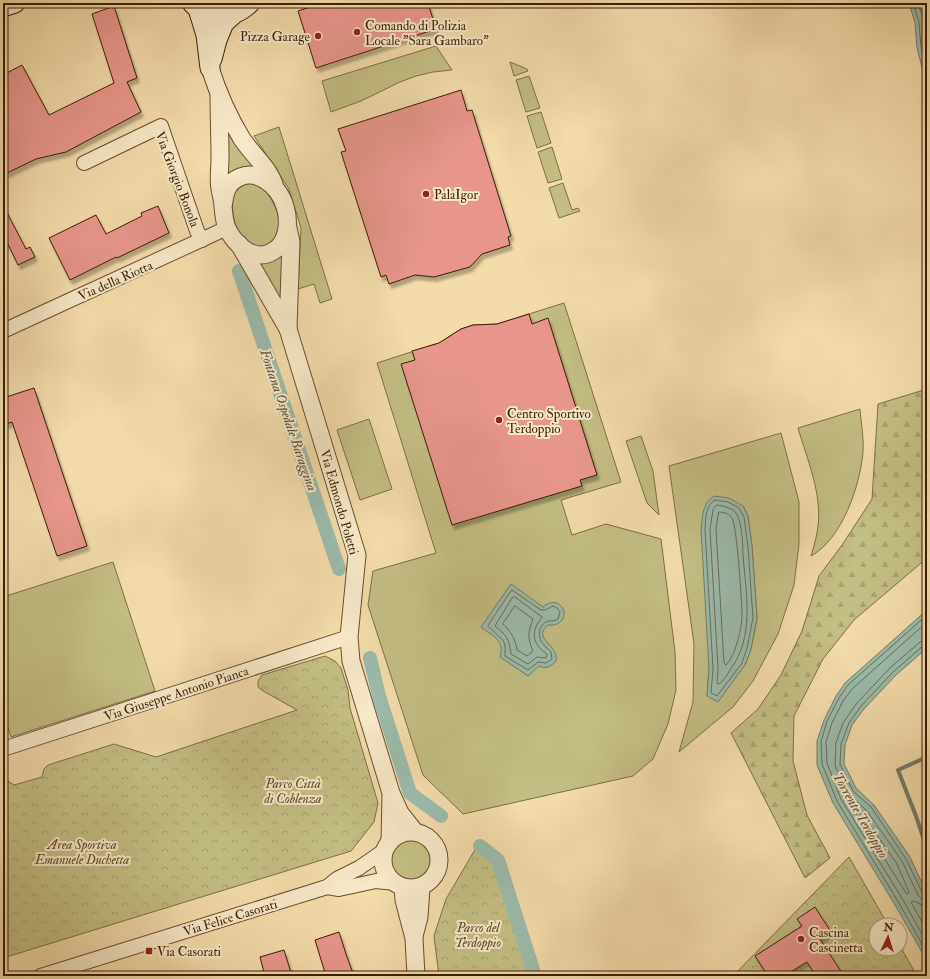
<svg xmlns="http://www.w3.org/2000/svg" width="930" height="979" font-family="'IM FELL Double Pica',serif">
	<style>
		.green { fill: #c3be83; stroke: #7f6e45; fill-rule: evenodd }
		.forest { fill: url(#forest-firs); stroke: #7f6e45 }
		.park { fill: url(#park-crowns); stroke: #7f6e45 }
		.water { fill: #9bbbab; stroke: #757c69 }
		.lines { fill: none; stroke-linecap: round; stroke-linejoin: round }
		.shore { stroke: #6b6c59; stroke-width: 1 }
		.stream { stroke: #757c69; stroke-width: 4 }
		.canal { stroke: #9bbbab; stroke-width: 14 }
		.building { fill: #e8968c; stroke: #3b1e07; filter: url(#shadow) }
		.minor-casing { stroke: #694d30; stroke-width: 16 }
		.tertiary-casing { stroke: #694d30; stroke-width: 19 }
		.secondary-casing { stroke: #3b1e07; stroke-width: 21 }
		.minor { stroke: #f7e8c8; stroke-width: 14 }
		.tertiary { stroke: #f7e8c8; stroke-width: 17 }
		.secondary { stroke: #f7e8c8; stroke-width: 19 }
		.poi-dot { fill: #8f2418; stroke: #f7e8c8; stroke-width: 1.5 }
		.labels { text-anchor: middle; stroke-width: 4; stroke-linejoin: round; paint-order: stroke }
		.poi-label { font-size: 13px; fill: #3b1e07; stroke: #f7e8c8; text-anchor: start }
		.street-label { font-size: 13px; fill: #3b1e07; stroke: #f7e8c8 }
		.park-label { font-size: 13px; font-style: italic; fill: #5d4626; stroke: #f7e8c8 }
		.water-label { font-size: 14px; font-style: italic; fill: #584d38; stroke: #f7e8c8 }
	</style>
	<defs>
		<pattern id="forest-firs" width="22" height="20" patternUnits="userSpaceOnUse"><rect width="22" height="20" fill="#c3be83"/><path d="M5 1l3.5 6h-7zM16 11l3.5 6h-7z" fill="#a8a370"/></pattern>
		<pattern id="park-crowns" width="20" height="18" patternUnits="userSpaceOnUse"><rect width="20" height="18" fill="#c3be83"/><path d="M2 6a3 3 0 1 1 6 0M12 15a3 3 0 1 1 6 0" fill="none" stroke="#a8a370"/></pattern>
		<filter id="shadow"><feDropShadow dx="2.5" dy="4.5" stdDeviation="1" flood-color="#0004"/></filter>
	</defs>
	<rect width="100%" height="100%" fill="#f3dbaa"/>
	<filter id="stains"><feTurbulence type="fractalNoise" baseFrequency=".005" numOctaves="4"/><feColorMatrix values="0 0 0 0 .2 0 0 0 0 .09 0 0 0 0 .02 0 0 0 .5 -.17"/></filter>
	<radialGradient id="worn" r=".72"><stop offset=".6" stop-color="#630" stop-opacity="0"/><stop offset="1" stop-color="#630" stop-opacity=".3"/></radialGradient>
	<g class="green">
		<polygon points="436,46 452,70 433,72 416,76 400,82 361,101 331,112 322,81"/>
		<polygon points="510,62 527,69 528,71 514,76"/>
		<polygon points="529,76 540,108 526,112 516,80"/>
		<polygon points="541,112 551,143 537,148 527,116"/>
		<polygon points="223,113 262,173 226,182"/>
		<polygon points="279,127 332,299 320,303 314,284 298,289 301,228 289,189 254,136"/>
		<polygon points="552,147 562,179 548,183 538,152"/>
		<path d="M245,183C249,183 253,183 257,184C269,190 281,214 279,227C278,232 276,238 274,242L260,250C255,247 247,244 244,240C234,230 230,207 234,194C235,189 240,186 245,183Z"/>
		<polygon points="563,183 572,210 578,208 580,211 559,218 549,188"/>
		<polygon points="284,250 286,318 256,260"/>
		<polygon points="564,303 621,482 561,500 572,535 606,524 661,539 675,652 676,690 668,724 653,759 633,776 463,814 423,775 368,605 373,571 436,553 377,363 439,343 461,329 473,325 497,324"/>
		<path d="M860,409C861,424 864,438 863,452C860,486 842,539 811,556C814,546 817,536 818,526C822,493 807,459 798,428Z"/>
		<polygon points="369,419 392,489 360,500 337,430"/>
		<path d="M781,433L799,502V544L794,585L778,634L753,681L733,707L679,752L693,702L694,644L669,466ZM743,506L748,516L752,546L757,618L751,649L745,665L707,696L709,669Z"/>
		<polygon points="641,436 653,471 659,515 647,503 626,441"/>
		<polygon points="113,562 155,691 11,737 3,711 3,597"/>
		<circle cx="412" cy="860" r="22"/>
	</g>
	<polygon class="forest" points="927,389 927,558 854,620 823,659 794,716 793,761 807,815 830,858 805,878 731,733 758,709 781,675 802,631 819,576 842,545 872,499 878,404"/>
	<g class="park">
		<polygon points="325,656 335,661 341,668 348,690 350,708 378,803 374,822 351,851 3,958 3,778 14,785 42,777 44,769 48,765 114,744 156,757 297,710 263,691 258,687 258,681 262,675"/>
		<polygon points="476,848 502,871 532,976 439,976 434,936 446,899"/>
		<polygon points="849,857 888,925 876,925 876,949 900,949 900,946 917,976 731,976 735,974"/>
	</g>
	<g class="water">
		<polygon points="909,3 927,3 927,86 917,48 915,23"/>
		<path d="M714,496L729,498L743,506L748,516L752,546L757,618L751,649L745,665L718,702L707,696L709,669L701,529C703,515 702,504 714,496Z"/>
		<path d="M511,584L543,607C551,600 560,601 564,611C565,621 558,626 548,625C531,639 560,645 556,661C551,667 546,669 539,666L528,676L500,657C505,640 493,636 481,627Z"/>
		<polygon points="927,610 927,648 896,675 864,709 852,725 845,745 844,764 856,788 874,805 910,857 927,894 927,961 895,905 833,803 817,765 817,741 824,720 836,696 845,683"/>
	</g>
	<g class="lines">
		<g class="shore">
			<polyline points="913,3 919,22 921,47 927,70"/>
			<polyline points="918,3 924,21 927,51"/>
			<path d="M715,500L728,502L739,508L744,517L748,547L753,618L747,648L742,663L717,696L711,693L713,669L705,529C706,518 705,506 715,500Z"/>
			<path d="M717,505C723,506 732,508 736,513C742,521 743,545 743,555C746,594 755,637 730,670C727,675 724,681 719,684L717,683L718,669L710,529L713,510Z"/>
			<path d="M719,512C724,512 730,514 732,518C737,526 742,603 742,616C742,628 735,657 726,665L724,663L716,529Z"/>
			<path d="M512,590L541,610H545L553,606L557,608L560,612L558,619C554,622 550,620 546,622C537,627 538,639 544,645C546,648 549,649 551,652L552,659L546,663L538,662L528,670L505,656V645L503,640L488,626Z"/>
			<path d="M515,597L542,617C541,620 537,623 536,627C531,639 538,648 547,654L546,658L537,657L528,664L526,663L511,654C509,638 506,635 495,626L512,598Z"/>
			<path d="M515,606L533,619C528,633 527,637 533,651L527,656L517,650C515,638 511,632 503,624Z"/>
			<polyline points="927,615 848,685 839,698 827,721 821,742 822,764 837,801 899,903 927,953"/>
			<polyline points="927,622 852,689 843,701 832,723 826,742 827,763 841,799 903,900 927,943"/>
			<polyline points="927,640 920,642 890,668 857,703 843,723 836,743 835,764 836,768 849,794 867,811 902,861 918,895 922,899 927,900"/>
			<polyline points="927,645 923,646 893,672 861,706 849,723 841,744 840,764 853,791 871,807 906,859 922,892 927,895"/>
			<polygon points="858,812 863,815 897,864 909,892 908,894 906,893 857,815"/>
			<polyline points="927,906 920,904 914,901 911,902 927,931"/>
		</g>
		<polyline class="stream" points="927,757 898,770 916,816 927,849"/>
		<g class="canal">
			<polyline points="239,271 339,569"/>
			<polyline points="370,658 379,696 410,793 441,816"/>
			<polyline points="480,846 498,860 535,976"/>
		</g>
	</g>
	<g class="building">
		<polygon points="322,3 428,3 436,29 316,68 298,11"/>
		<polygon points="114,6 137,78 127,82 141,112 66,152 36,159 7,173 3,166 3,75 22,65 49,115 114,83 92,14"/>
		<polygon points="461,90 467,111 472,110 511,236 508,237 510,245 482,254 470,267 434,277 415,275 389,284 386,275 381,277 341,152 346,151 338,129"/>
		<polygon points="3,205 26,249 30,247 35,257 18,265 3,234"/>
		<polygon points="158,206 169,233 117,258 116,257 70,280 49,238 96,215 106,234 142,216 141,213"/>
		<polygon points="529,314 532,324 548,318 597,475 580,480 582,486 452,525 401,364 415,360 412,351 439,343 461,329 473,325 497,324"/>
		<polygon points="34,388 87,546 57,556 12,422 3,425 3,398"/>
		<polygon points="815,907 831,932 820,939 844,976 816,976 807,962 784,976 779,976 776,971 768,976 755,956 802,926 797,919"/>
		<polygon points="339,932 346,954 354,976 326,976 315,940"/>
		<polygon points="284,950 292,976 265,976 260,957"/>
	</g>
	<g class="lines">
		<defs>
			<g id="minor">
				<polyline points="84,163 161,126 197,231 202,240"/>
				<polyline points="3,331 227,228"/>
				<polyline points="3,749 349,637"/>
				<polyline points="327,887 339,889 376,881 395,883"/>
				<polyline points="41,976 327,887 337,879 359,868 385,850"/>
			</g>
			<g id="tertiary">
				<path d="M210,68C218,93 228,116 242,139C252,154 268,167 274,184"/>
				<path d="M219,95C219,117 220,138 220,159C220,169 218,180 220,189C221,195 223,201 223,207C224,214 224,221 227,228C233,241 246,255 261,255C269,255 279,249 283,241C293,220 285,192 265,180C257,175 249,173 240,177C233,180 228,185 226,192C224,197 224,202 223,207"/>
				<polyline points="239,244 288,329 357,555 349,637 351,661 391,793 400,813 415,832"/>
				<polyline points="288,329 291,242 288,228"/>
				<circle cx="411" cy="860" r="28"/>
				<polyline points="390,842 391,795"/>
				<polyline points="403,888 404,900 414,938 416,976"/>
				<polyline points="414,936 419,917 421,887"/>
			</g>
			<g id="secondary">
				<path d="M192,3C208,20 233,20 250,3"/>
				<polyline points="3,7 15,3"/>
				<polyline points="198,9 206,35 210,68"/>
				<polyline points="212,59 217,40 224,23 234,14"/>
			</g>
		</defs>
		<use href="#minor" class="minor-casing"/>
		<use href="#tertiary" class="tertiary-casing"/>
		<use href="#secondary" class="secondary-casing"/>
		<use href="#minor" class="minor"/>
		<use href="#tertiary" class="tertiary"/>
		<use href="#secondary" class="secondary"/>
	</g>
	<g class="poi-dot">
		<circle cx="357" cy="32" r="4"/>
		<circle cx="318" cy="36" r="4"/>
		<circle cx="426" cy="194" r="4"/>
		<circle cx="499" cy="420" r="4"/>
		<circle cx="801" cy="939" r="4"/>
		<rect x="145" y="947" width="8" height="8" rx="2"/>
	</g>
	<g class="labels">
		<g class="poi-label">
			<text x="365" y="30">Comando di Polizia<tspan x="365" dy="15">Locale "Sara Gambaro"</tspan></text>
			<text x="310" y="41" text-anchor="end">Pizza Garage</text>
			<text x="434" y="199">PalaIgor</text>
			<text x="507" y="418">Centro Sportivo<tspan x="507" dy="15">Terdoppio</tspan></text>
			<text x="809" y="937">Cascina<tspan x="809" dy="15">Cascinetta</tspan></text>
			<text x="157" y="956">Via Casorati</text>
		</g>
		<g class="street-label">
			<text transform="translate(178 179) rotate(69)" y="5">Via Giorgio Bonola</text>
			<text transform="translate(115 280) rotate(-24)" y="5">Via della Riotta</text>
			<text transform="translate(340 502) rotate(74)" y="5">Via Edmondo Poletti</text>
			<text transform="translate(176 693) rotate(-18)" y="5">Via Giuseppe Antonio Pianca</text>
			<text transform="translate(230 917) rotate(-17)" y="5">Via Felice Casorati</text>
		</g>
		<g class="park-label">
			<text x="293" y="788">Parco Città<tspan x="293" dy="15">di Coblenza</tspan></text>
			<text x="82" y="849">Area Sportiva<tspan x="82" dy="15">Emanuele Duchetta</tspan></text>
			<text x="478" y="932">Parco del<tspan x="478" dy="15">Terdoppio</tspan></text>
		</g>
		<g class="water-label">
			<text transform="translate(289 420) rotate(71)" y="5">Fontana Ospedale Baraggina</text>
			<text transform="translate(861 815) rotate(60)" y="5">Torrente Terdoppio</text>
		</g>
	</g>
	<rect width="930" height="979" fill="none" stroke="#f3dbaa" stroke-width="16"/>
	<rect x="4" y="4" width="922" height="971" fill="none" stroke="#3b1e07" stroke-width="2"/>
	<rect x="8" y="8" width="914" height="963" fill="none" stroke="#3b1e07"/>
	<g transform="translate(888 937) rotate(4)"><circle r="19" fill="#f7e8c8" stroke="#ac977b"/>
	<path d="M0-3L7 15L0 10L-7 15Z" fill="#8f2418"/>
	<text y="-6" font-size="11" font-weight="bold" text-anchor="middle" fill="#3b1e07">N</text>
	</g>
	<rect width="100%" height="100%" filter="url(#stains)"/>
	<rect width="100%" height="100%" fill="url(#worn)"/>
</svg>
